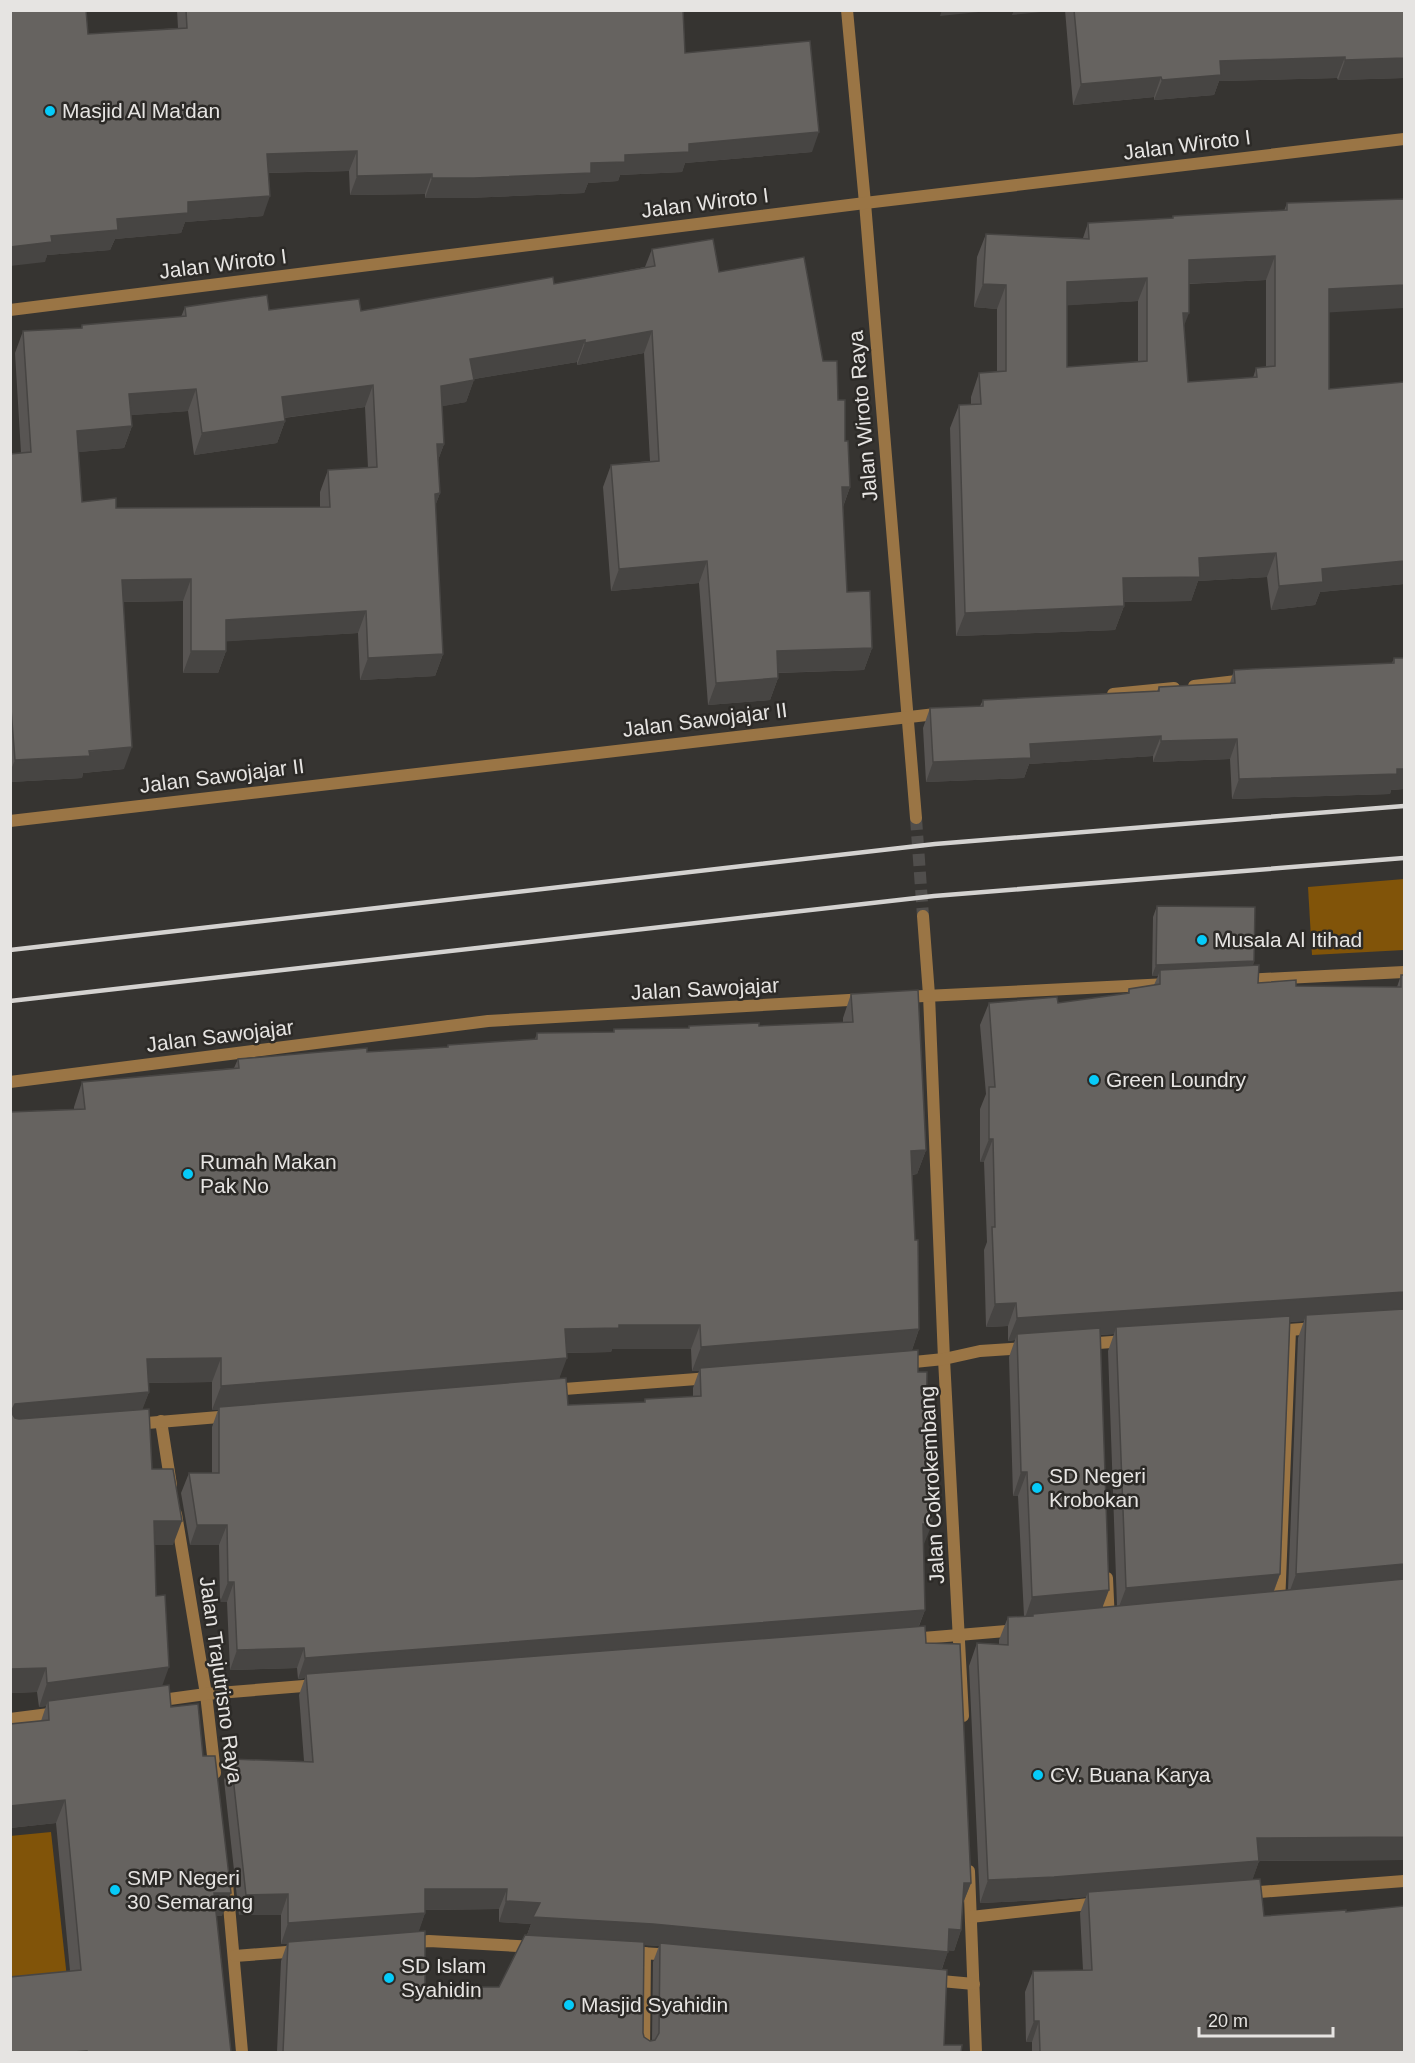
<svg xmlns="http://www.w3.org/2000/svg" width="1415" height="2063" font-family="Helvetica,sans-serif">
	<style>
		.green { fill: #815409 }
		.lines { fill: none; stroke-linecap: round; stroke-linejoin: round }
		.minor-tunnel { stroke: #504e4c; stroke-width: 12; stroke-dasharray: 12 6; stroke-linecap: butt }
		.minor { stroke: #9a7545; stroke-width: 12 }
		.rail { stroke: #d4d2d0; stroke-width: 4.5 }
		.wall { fill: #585553; fill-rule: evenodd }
		.shaded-wall { fill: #474543 }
		.building { fill: #666360; stroke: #474543; stroke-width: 1.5; fill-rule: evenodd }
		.poi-dot { fill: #06cbf9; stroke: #2c2a27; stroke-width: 2 }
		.labels { text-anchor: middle; stroke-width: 5; stroke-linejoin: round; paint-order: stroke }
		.poi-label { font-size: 21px; fill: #e6e4e2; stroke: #2c2a27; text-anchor: start }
		.street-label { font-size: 21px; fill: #e6e4e2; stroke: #2c2a27 }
	</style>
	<rect width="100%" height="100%" fill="#363431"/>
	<g class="green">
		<polygon points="1404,879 1404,950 1312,955 1308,887"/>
		<polygon points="51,1832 68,1987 11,1993 10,1836"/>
	</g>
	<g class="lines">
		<polyline class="minor-tunnel" points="916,818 923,916"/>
		<g class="minor">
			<polyline points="847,10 865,203 916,818"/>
			<polyline points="10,310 865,203 1404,139"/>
			<polyline points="1194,686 1245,680"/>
			<polyline points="1113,694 1174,688"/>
			<polyline points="10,821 944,713"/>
			<polyline points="923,916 929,995 944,1359 963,1716"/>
			<polyline points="1243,980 1404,972"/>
			<polyline points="904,997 1168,984"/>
			<polyline points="10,1082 488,1021 866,999"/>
			<polyline points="1274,1331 1316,1328"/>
			<polyline points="1085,1344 1125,1341"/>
			<polyline points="904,1363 944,1359 980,1351 1026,1348"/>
			<polyline points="551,1390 710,1378"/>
			<polyline points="161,1421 171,1485"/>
			<polyline points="135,1424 231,1416"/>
			<polyline points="176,1514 206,1694 215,1773"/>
			<polyline points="1107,1578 1109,1622"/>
			<polyline points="1279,1605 1290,1330"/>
			<polyline points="911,1639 1019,1630"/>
			<polyline points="155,1701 206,1694 316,1685"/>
			<polyline points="10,1719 57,1713"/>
			<polyline points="969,1871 976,2052"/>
			<polyline points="227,1883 242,2052"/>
			<polyline points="1247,1893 1404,1881"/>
			<polyline points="971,1917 1098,1903"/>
			<polyline points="410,1943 429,1941 536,1947"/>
			<polyline points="628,1952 671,1955"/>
			<polyline points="235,1956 300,1951"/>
			<polyline points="930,1980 974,1984"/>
			<polyline points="644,2052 645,1953"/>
		</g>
		<g class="rail">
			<polyline points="10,950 935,844 1404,806"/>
			<polyline points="10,1001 934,896 1404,858"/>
		</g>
	</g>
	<g class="wall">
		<polygon points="177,10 683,10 685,53 812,152 685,163 682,172 620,175 618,181 588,183 584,193 467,198 425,198 425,194 350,195 349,171 268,173 263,216 185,222 181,233 115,239 110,250 47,255 45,262 88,34 178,28"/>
		<polygon points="1065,10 1404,10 1404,78 1338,80 1337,78 1219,81 1214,95 1154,100 1154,97 1073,105"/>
		<path d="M1287,203L1329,312V389L1404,382V584L1320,592L1315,605L1271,610L1267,577L1198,581L1191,601L1124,602V606L1115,630L956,636L950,428L959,405L971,404V397L979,373L997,372V309L974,307L977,257L986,234L1083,238L1088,223L1172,218L1173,216L1284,211ZM1266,280V367L1256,368L1253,378L1188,382L1184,325L1189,284ZM1138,301V362L1067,367V305Z"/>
		<path d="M652,249L719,272L823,361L838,400L845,441L850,487L843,507L847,592L872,648L864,670L778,673V678L770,700L708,705L699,583L611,591L603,487L611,465L650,461L644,353L577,365V362L474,379L466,402L442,406L444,444L438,460L440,493L435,506L443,654L435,676L360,680L358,633L226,641V651L218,673H183V601L123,602L124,769L83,773L82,778L10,782V454L21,453L15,353L23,331L81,328L82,325L181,317L185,307L269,310L361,311L554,284L645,267ZM365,407L368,468L328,470L320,492V507L116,508L82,502L78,452L124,448L132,426L131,415L188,411L194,455L277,443L285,421L284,418Z"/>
		<polygon points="1394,658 1404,658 1404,789 1391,790 1390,794 1232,799 1230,759 1153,762 1153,756 1029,764 1024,778 926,782 923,728 930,708 980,706 983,700 1157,691 1159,687 1230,683 1234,670 1392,663"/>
		<path d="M1157,906L1254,961L1253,965L1258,983L1296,986L1397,987L1401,975L1404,1860L1259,1861L1252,1880L1264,1916L1346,1912L1404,2052H1032V2042H1026L1025,1992L1033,1971L1083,1970L1080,1913L1086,1897L1045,1900L980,1903L969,1666L977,1643L999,1644V1640L1008,1617L1024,1616L1018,1496H1013L1009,1357L1015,1340L1008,1341V1326L986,1327L984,1250L987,1242L984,1162H980V1109L986,1094L980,1025L989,1003H1058L1127,994L1129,989L1154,985L1158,976H1152L1153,917ZM1304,1321L1298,1338L1288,1590L1274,1591L1280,1574L1290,1322ZM1114,1334L1108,1351L1117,1606L1103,1608L1100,1335Z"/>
		<path d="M851,994L926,1150L917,1174L912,1175L919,1329L912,1350L918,1372L924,1544H923L925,1610L919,1626L926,1643L971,1883L963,1903L961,1930L954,1951L948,1950L942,1969L944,2045L961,2052H277L281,1961L287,1944H281V1915H239L224,1780L231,1759L304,1761L299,1695L305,1678L298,1679L297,1668L230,1670L227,1602H220L219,1545H190L181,1493L189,1473H212V1427L218,1410H212V1382L148,1383L149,1392L142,1409L152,1469L173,1545H155L156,1596L162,1686L171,1707L203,1756L222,1916H216L231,2052H10L70,1971L56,1823L10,1828V1724L41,1721L46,1706L39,1707L37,1692L10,1693V1112L74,1109V1107L82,1082L234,1068L238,1059L367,1052L447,1047L448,1045L535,1039L537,1033L613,1032L614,1029L688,1028L689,1026H759L843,1023V1018ZM612,1349H691L692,1371H699L693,1388V1397L645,1399L644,1402L568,1405L559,1379L566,1353L611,1352ZM499,1909V1922L531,1924L527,1935L499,1987H425L418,1932L425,1913V1910ZM644,1945L659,1946L653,1962L652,2041H650L644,2037L643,2033Z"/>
	</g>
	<g class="shaded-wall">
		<polygon points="942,10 998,10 940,16"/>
		<polygon points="1014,10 1062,10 1012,15"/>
		<polygon points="1345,57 1337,78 1219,81 1214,95 1154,100 1162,80 1220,61"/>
		<polygon points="1404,58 1404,78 1338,80 1345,60"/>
		<polygon points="1161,77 1154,97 1073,105 1081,84"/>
		<polygon points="819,132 812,152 685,163 682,172 620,175 618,181 588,183 584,193 467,198 425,198 432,178 591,163 625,155 689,144"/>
		<polygon points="357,151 349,171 259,173 267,154"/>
		<polygon points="432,174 425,194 350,195 357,176"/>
		<polygon points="270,196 263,216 185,222 181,233 115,239 110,250 47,255 45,262 10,266 10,247 51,236 188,202"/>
		<polygon points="1275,256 1266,280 1180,284 1189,260"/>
		<polygon points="1147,278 1138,301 1058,306 1067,282"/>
		<polygon points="983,284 1006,285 997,309 974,307"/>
		<polygon points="1404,285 1404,308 1320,313 1329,289"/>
		<polygon points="1183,313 1189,313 1180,336"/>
		<polygon points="652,331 644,353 577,365 585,343"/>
		<polygon points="585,340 577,362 462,381 470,359"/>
		<polygon points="474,380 466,402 433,408 441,386"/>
		<polygon points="373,385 365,407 274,419 282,397"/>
		<polygon points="196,389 188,411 121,416 129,394"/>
		<polygon points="285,421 277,443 194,455 202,433"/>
		<polygon points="132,426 124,448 69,453 77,431"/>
		<polygon points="437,444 444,444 436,466"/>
		<polygon points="842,487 850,487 842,509"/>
		<polygon points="440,493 432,515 435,494"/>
		<polygon points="1276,553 1267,577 1198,581 1191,601 1114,602 1123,578 1199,558"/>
		<polygon points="707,561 699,583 611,591 619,569"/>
		<polygon points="1404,561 1404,584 1320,592 1315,605 1271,610 1279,586 1322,569"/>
		<polygon points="191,579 183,601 114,602 122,580"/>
		<polygon points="1124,606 1115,630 956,636 965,613"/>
		<polygon points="366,611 358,633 218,642 226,620"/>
		<polygon points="872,648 864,670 769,673 777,651"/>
		<polygon points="191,651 226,651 218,673 183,673"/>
		<polygon points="443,654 435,676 360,680 368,658"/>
		<polygon points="778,678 770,700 708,705 716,683"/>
		<polygon points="1161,736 1153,756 1029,764 1024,778 926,782 933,762 1030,744"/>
		<polygon points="1237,739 1230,759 1153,762 1161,741"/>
		<polygon points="132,747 124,769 83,773 82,778 10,782 10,772 15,760"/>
		<polygon points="1397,769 1404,769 1404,789 1391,790 1390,794 1232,799 1239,779"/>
		<polygon points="1254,961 1251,971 1160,970 1158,976 1152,976 1156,965"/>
		<polygon points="989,1139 993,1139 984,1162 980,1162"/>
		<polygon points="926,1150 917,1174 903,1175 911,1151"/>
		<polygon points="1404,1292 1404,1312 1306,1315 1304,1321 1116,1334 1116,1327 1114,1334 1018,1340 1017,1334 1015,1340 1008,1341 1017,1318"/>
		<polygon points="1016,1303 1008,1326 986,1327 995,1304"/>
		<polygon points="619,1325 700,1325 691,1349 612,1349 611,1352 556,1353 565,1329"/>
		<polygon points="919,1329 911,1353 700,1368 699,1371 692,1371 701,1347"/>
		<polygon points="221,1358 212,1382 139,1383 147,1359"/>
		<polygon points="567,1358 558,1382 219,1407 218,1410 212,1410 221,1386"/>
		<polygon points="149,1392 140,1416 10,1428 10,1413 15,1404"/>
		<polygon points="1021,1472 1027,1472 1018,1496 1013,1496"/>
		<polygon points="154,1521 182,1521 173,1545 146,1545"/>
		<polygon points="923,1524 932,1524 924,1544 915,1545"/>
		<polygon points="197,1525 227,1525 219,1545 190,1545"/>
		<polygon points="1404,1564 1404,1582 1288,1596 1296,1574"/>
		<polygon points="1280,1574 1271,1598 1117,1612 1126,1588"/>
		<polygon points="228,1582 234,1582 227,1602 220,1602"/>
		<polygon points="1109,1590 1100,1614 1033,1614 1031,1620 1024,1621 1032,1597"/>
		<polygon points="925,1610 917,1630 306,1674 305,1678 298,1679 305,1658"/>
		<polygon points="304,1648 297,1668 230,1670 237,1650"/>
		<polygon points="169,1667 160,1692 48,1701 46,1706 39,1707 47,1683"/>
		<polygon points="46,1668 37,1692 10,1693 10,1669"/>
		<polygon points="65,1800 56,1823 10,1828 10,1806"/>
		<polygon points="1404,1837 1404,1860 1249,1861 1257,1838"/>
		<polygon points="1259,1861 1251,1884 1088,1892 1086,1897 1045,1900 980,1903 988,1880"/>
		<polygon points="964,1883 971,1883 963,1903 956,1904"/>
		<polygon points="425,1889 507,1889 499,1909 418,1910"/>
		<polygon points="214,1893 231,1893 222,1916 205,1916"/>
		<polygon points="288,1894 281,1915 239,1915 246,1895"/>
		<polygon points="506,1901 540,1903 653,1924 948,1952 940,1973 660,1943 659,1946 526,1938 531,1924 499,1922"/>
		<polygon points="425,1913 418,1934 288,1942 287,1944 281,1944 288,1923"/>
		<polygon points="949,1929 961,1930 954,1951 941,1950"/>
		<polygon points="1034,2021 1039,2021 1032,2042 1026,2042"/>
	</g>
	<g class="building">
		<polygon points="10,10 86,10 88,34 187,28 186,10 683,10 685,53 810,41 819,132 689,144 689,152 625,155 625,162 591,163 591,173 474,178 432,178 432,174 357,176 357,151 267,154 270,196 188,202 188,213 117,219 118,230 51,236 52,242 10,247"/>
		<polygon points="1074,10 1404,10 1404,58 1345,60 1345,57 1220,61 1221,75 1162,80 1161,77 1081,84"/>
		<path d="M1404,199V285L1329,289V389L1404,382V561L1322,569L1323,582L1279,586L1276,553L1199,558L1200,577L1123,578L1124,606L965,613L959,405L981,404L979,373L1006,371V285L983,284L986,234L1089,239L1088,223L1173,218V216L1287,210V203ZM1275,256V366L1256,368L1257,377L1188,382L1183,313H1189V260ZM1147,278V361L1067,367V282Z"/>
		<path d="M713,239L719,272L804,257L823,361H837L838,400H845V441H848L850,487H842L847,592L870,591L872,648L777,651L778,678L716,683L707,561L619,569L611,465L659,461L652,331L585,343V340L470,359L474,380L441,386L444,444H437L440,493L435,494L443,654L368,658L366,611L226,620V651H191V579L122,580L132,747L89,751L90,756L15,760L10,696V454L31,452L23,331L82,328V325L186,316L185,307L267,295L269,310L359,299L361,311L553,277L554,284L655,266L652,249ZM373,385L377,467L328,470L330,507L116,508V498L82,502L77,431L132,426L129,394L196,389L202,433L285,421L282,397Z"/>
		<polygon points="1394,658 1404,658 1404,769 1397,769 1397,774 1239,779 1237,739 1161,741 1161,736 1030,744 1031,758 933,762 930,708 983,706 983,700 1159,691 1159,687 1235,683 1234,670 1251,669 1394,663"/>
		<polygon points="1157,906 1255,907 1254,961 1156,965"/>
		<polygon points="1259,965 1258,983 1296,980 1296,986 1401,987 1401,975 1404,975 1404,1292 1017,1318 1016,1303 995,1304 992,1227 995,1227 993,1139 989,1139 989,1087 995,1087 989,1003 1057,997 1058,1003 1129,993 1129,989 1160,984 1160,970"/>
		<polygon points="918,990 926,1150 911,1151 915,1240 918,1240 919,1329 701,1347 700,1325 619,1325 619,1328 565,1329 567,1358 221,1386 221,1358 147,1359 149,1392 15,1404 11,1412 15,1418 19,1419 149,1409 152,1469 173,1469 182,1521 154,1521 156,1596 165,1595 169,1667 47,1683 46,1668 10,1669 10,1112 85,1109 82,1082 239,1068 238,1059 367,1048 367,1052 448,1047 448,1045 537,1039 537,1033 614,1032 614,1029 689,1028 689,1026 759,1023 759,1026 853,1022 851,994"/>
		<polygon points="1404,1309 1404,1564 1296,1574 1306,1315"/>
		<polygon points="1290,1316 1280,1574 1126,1588 1116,1327"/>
		<polygon points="1100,1328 1109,1590 1032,1597 1027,1472 1021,1472 1017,1334"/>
		<polygon points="918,1350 918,1372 927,1372 926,1447 930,1447 932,1524 923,1524 925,1610 305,1658 304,1648 237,1650 234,1582 228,1582 227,1525 197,1525 189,1473 219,1473 219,1407 566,1378 568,1405 645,1402 645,1399 701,1396 700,1368"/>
		<polygon points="1404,1579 1404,1837 1257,1838 1259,1861 1054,1877 988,1880 977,1643 1008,1645 1008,1617 1033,1616 1033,1614"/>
		<polygon points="925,1626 926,1643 960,1644 971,1883 964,1883 961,1930 949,1929 948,1952 653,1924 533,1917 540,1903 506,1901 507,1889 425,1889 425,1913 288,1923 288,1894 246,1895 231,1759 313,1762 306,1674"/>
		<polygon points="169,1685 171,1707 198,1704 203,1756 215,1756 231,1893 214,1893 231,2052 88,2052 87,2051 73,2052 10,2052 10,1977 81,1970 65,1800 10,1806 10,1724 49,1720 48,1701"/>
		<polygon points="1260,1879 1264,1916 1346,1910 1346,1912 1404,1906 1404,2052 1040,2052 1039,2021 1034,2021 1033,1971 1092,1970 1088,1892"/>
		<polygon points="425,1931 425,1987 499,1987 525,1935 644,1942 643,2033 644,2037 650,2041 655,2040 659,2033 660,1943 947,1970 944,2045 962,2045 961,2052 283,2052 288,1942"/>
	</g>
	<g class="poi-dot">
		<circle cx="50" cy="111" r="6"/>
		<circle cx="1202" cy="940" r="6"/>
		<circle cx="1094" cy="1080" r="6"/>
		<circle cx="188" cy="1174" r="6"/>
		<circle cx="1037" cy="1488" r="6"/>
		<circle cx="1038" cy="1775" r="6"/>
		<circle cx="115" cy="1890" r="6"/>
		<circle cx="389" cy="1978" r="6"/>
		<circle cx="569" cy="2005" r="6"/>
	</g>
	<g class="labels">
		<g class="poi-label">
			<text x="62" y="118">Masjid Al Ma'dan</text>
			<text x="1214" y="947">Musala Al Itihad</text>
			<text x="1106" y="1087">Green Loundry</text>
			<text x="200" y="1169">Rumah Makan<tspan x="200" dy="24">Pak No</tspan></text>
			<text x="1049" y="1483">SD Negeri<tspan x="1049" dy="24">Krobokan</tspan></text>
			<text x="1050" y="1782">CV. Buana Karya</text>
			<text x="127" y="1885">SMP Negeri<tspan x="127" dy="24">30 Semarang</tspan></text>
			<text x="401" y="1973">SD Islam<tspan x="401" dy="24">Syahidin</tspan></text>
			<text x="581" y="2012">Masjid Syahidin</text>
		</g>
		<g class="street-label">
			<text transform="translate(1187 145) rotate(-7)" y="7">Jalan Wiroto I</text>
			<text transform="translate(705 203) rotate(-7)" y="7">Jalan Wiroto I</text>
			<text transform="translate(223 264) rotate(-7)" y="7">Jalan Wiroto I</text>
			<text transform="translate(863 416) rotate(-95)" y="7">Jalan Wiroto Raya</text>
			<text transform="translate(705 720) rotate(-7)" y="7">Jalan Sawojajar II</text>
			<text transform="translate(222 776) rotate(-7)" y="7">Jalan Sawojajar II</text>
			<text transform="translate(705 989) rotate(-3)" y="7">Jalan Sawojajar</text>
			<text transform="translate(220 1036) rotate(-7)" y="7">Jalan Sawojajar</text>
			<text transform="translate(932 1485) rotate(-93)" y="7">Jalan Cokrokembang</text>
			<text transform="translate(221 1680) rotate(82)" y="7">Jalan Trajutrisno Raya</text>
		</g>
	</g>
	<rect width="1415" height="2063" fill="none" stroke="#e6e4e2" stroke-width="24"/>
	<path d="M1199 2027v9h134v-9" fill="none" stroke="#e6e4e2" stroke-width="3"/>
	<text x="1208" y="2027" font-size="18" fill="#e6e4e2" stroke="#2c2a27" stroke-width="4.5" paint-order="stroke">20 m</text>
</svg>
